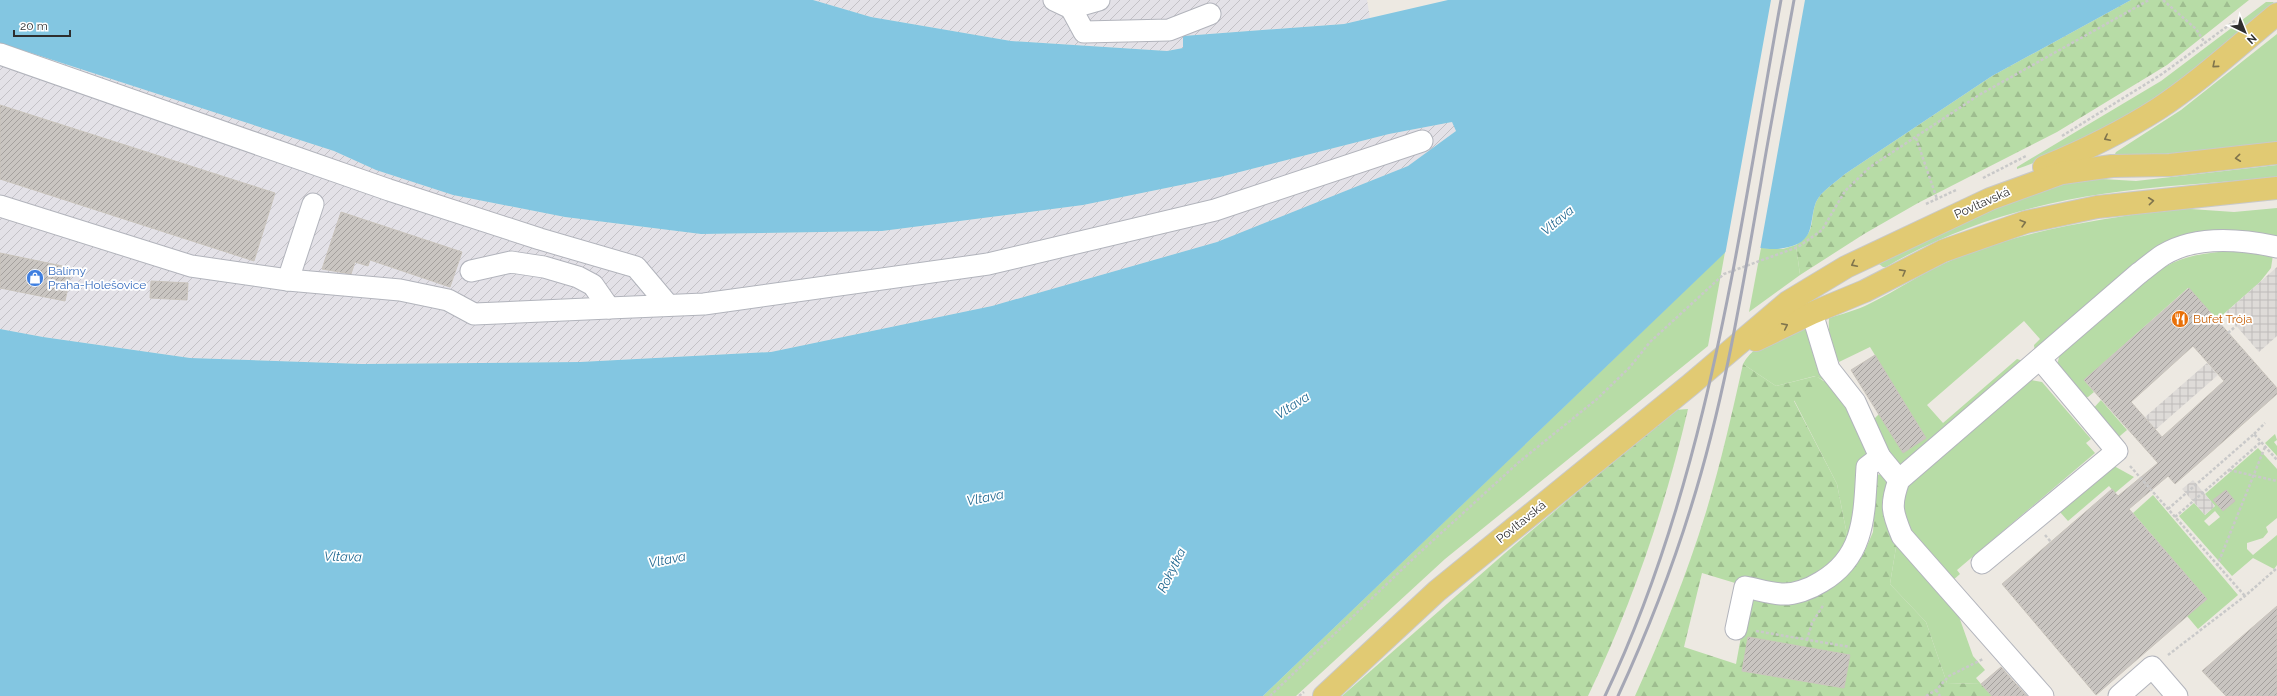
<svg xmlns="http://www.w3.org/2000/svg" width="2277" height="696" font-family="Raleway,sans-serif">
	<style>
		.industrial { fill: url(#industrial-furrows) }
		.grass { fill: #b7dca6; fill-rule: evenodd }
		.forest { fill: url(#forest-firs); fill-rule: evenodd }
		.plaza { fill: url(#plaza-grid) }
		.water { fill: #83c6e1; fill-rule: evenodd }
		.pier { fill: #ede9e2; fill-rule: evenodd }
		.building { fill: url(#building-hatch); stroke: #c9c4bc; fill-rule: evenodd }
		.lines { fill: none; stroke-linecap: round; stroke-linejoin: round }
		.minor-casing { stroke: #b2b4bc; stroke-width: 23 }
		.major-casing { stroke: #c9c9c9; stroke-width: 24 }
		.path { stroke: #c9c9c9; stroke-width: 2.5; stroke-dasharray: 3 2; stroke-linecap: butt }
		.minor { stroke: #fff; stroke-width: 21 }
		.major { stroke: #e1ca73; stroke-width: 22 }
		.rail { stroke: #a5a7b5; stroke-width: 3 }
		.oneway { stroke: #7f744d }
		.labels { text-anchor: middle; stroke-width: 3.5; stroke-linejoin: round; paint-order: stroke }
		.street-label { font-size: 12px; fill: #2e2e2e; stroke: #fff }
		.shop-label { font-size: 12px; fill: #366cbe; stroke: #fff; text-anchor: start }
		.food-label { font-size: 12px; fill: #c56008; stroke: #fff; text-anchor: start }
		.water-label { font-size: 13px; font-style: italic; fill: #1f6790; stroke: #fff }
	</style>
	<defs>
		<pattern id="industrial-furrows" width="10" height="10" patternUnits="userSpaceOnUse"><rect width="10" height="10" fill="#e3e1e7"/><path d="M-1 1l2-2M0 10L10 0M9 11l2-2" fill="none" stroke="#c3c1c6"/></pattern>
		<pattern id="forest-firs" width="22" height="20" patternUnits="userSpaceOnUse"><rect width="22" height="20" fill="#b7dca6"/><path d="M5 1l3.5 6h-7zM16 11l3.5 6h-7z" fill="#9ebd8f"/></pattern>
		<pattern id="plaza-grid" width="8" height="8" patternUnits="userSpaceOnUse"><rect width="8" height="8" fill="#dedbd8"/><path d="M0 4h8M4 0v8" fill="none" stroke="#bfbcba"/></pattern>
		<pattern id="building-hatch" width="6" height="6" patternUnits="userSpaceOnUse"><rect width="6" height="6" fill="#c9c5c1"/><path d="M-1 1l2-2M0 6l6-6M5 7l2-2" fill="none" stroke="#a4a09d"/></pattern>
	</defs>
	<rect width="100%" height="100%" fill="#ede9e2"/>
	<g class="industrial">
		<polygon points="813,0 1367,0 1370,18 1344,24 1183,36 1183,48 1167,51 1011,41 871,17"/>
		<polygon points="0,43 334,151 376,170 453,195 565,217 701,234 882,231 1083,205 1220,177 1389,134 1452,122 1456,131 1408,166 1217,242 992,306 771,352 580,362 362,364 190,358 43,337 0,329"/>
	</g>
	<g class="grass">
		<path d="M2266,2H2273L2275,5C2228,44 2181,83 2130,116C2095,139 2055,155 2017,169V167L2161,81Z"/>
		<polygon points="2277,34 2277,142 2156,155 2114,156 2116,152 2181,110"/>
		<path d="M2277,165V177C2219,183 2160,185 2102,194C2027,205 1952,228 1886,267H1883L1879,264L1880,261L2014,196L2085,178L2136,181Z"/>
		<path d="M2176,208L2234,212L2277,208V241L2205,237L2035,354L2034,345L2040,339L2024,321L1927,405L1943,423L2017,359L2026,362L1902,467L1885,457L1871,422L1879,414L1903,452L1926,438L1870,347L1839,362C1831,347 1828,336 1829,318C1842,314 1857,310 1869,304C1898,290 1923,272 1952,260C2024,229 2100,220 2176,208Z"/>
		<polygon points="1796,245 1800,275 1749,312 1761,248 1783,249"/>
		<path d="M2235,250L2273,255L2271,268L2260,282L2217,320L2188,288L2084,380L2094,392L2088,397L2078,399C2067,384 2050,370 2062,351C2095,323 2147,267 2189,257C2204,253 2220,252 2235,250Z"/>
		<polygon points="1725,252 1708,346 1445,559 1296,696 1263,696"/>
		<path d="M1807,327L1812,350L1833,384L1853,409L1874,460L1849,545L1837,484L1794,400L1825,381L1815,376L1776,386L1743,364C1755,341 1784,336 1807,327Z"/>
		<polygon points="2031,380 2042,382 2091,439 2086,443 2095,453 1957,570 1960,574 1952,581 1908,529 1900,509 1908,485"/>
		<polygon points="2101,400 2127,430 2114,441 2090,412"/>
		<polygon points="2275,434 2277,440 2274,442 2277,446 2277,456 2265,443"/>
		<path d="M2258,448L2277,469V518L2266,527L2268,532L2263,538L2247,543V549L2253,555L2277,535V565L2274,569L2253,558L2232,576L2179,516L2194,503L2205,515L2215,506L2205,494ZM2215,511L2220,517L2209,526L2204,521Z"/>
		<polygon points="2114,466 2134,477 2115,493 2109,486 2068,521 2060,512"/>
		<polygon points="2153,495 2238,595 2198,629 2187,616 2207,599 2133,513"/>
		<polygon points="1897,541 1957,611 1973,656 1985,670 1976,678 1981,684 1947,683 1926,622 1890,584"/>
	</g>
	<g class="forest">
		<path d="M2131,0H2249L2167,65L2057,132L1918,203L1864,234L1800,275L1796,245C1817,232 1809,221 1816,202C1821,191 1836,182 1845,174L1992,76Z"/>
		<path d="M1743,364L1776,386L1816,376L1825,382L1794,401L1837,484L1849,545L1863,555L1873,532L1877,475L1886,473L1891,480C1885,510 1879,514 1897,541L1890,584L1926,622L1947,683L1981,684L1992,696H1635C1662,636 1687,574 1706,512C1721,463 1732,413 1743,364ZM1702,573L1745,586L1749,593L1736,664L1684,647ZM1748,638L1849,655L1844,688L1742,671Z"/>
		<path d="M1688,409C1665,508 1632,604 1588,696H1342L1504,554L1674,410Z"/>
	</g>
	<g class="plaza">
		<polygon points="2277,267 2277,336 2259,352 2225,313"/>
		<polygon points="2207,363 2218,375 2155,430 2145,417"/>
		<polygon points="2193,480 2215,506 2205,515 2182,489"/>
	</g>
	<path class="water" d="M0,0H813L871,17L1011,41L1167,51L1183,48V36L1344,24L1448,0H2131L1992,76L1845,174C1836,182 1821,191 1816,202C1808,224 1817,242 1784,248C1766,252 1749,243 1732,246L1263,696H0V329L43,337L190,358L362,364L580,362L771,352L992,306L1217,242L1408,166L1456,131L1452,122L1389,134L1220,177L1083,205L882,231L701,234L565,217L453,195L376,170L334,151L0,43ZM1773,57L1784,59L1788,69L1781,78L1770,76L1766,66Z"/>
	<path class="pier" d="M1771,0H1805L1760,250L1740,247L1733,248L1725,255ZM1777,58L1785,63L1786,69L1783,75L1777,77L1771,75L1768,69L1771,61Z"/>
	<g class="building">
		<polygon points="0,105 275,193 254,261 0,179"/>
		<polygon points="341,212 462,252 450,287 370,260 368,266 355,262 351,274 322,269"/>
		<polygon points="0,253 72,268 65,301 0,288"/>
		<polygon points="151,281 188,283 187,300 150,298"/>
		<path d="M2189,288L2277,388V394L2175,484L2168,476L2129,509L2207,599L2096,695L2002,584L2112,489L2118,496L2158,463L2084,380ZM2193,346L2224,381L2162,437L2131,402Z"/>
		<polygon points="1875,355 1926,438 1903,453 1851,370"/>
		<polygon points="2226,490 2235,501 2223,511 2213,500"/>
		<polygon points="2277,606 2277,696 2226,696 2202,671"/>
		<polygon points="1748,637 1850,655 1844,688 1742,671"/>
		<polygon points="2001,667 2014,682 2027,696 1992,696 1981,684"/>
	</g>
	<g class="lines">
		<defs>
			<g id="minor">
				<polyline points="1054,0 1071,8 1099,0"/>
				<polyline points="1071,8 1084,32 1169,30 1210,14"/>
				<polyline points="0,54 389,190 540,239 636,267 668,305"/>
				<polyline points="0,206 191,266 288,280 400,290 448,300 474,314 609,308 704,304 988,264 1215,210 1422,141"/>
				<polyline points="471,271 511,262 544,267 578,277 593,285 609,308"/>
				<polyline points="288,280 313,204"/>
				<polyline points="1812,313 1829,369 1855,402 1880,457 1899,480"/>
				<polyline points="1982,563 2117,451 2040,359"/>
				<path d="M1736,629L1745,587C1756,589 1769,593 1781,594C1794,595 1810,589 1821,582C1866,556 1864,513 1867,467L1880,457"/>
				<path d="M2043,696L1902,536C1892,512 1890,505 1899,480L2138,274C2146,268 2154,261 2163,255C2196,235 2241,239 2277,247"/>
				<polyline points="2119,696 2152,667 2177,696"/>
			</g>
			<g id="major">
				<path d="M2044,167C2083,151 2122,132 2158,109C2200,81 2238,46 2277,14"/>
				<polyline points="1756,340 1812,313 1865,291 1943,251 2026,222 2097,207 2277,188"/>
				<polyline points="1324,696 1437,591 1690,385 1788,302 1846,267 1990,199 2062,173 2112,166 2170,165 2277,153"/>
			</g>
		</defs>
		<use href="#minor" class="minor-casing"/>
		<use href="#major" class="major-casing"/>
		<g class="path">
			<polyline points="2163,0 2196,29 2205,43"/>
			<polyline points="2062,136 2162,74 2236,20"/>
			<polyline points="1916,138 1937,199"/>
			<polyline points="1983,178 2026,156"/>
			<polyline points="1926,204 1956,190"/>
			<polyline points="2228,333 2236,326"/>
			<polyline points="2254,434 2265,423"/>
			<polyline points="2130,466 2245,596"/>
			<polyline points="2229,470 2277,481"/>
			<polyline points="2168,509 2254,434 2277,460"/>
			<polyline points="2175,517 2261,442"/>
			<polyline points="2045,535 2051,542"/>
			<polyline points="2217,566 2265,447"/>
			<polyline points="1756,631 1850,647"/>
			<polyline points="1807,640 1812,623 1824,604"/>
			<polyline points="2168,655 2245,596 2277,568"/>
			<polyline points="1936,690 1940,696"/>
			<polyline points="1270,696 1416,556 1519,462 1597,399 1630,367 1650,342 1724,274 1798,247 1822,230 1845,191 1870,167 1979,95 2149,0"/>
			<polyline points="1299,696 1304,692"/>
			<polyline points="1926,696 1936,690 1949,676 1983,659"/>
		</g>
		<use href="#minor" class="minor"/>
		<use href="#major" class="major"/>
		<g class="rail">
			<path d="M1605,696C1709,477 1738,236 1781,0"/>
			<path d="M1618,696C1646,635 1671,572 1691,507C1724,402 1742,291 1761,182C1771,121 1783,61 1794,0"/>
		</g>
	</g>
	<defs><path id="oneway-chevron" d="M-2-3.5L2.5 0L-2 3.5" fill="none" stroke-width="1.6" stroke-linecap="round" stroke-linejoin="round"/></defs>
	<g class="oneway">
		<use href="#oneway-chevron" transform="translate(2215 65) rotate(140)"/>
		<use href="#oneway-chevron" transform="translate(2107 138) rotate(153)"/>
		<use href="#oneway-chevron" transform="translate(2238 158) rotate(174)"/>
		<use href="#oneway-chevron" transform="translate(2151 201) rotate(-6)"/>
		<use href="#oneway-chevron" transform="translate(2023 223) rotate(-16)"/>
		<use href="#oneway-chevron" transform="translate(1854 264) rotate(153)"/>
		<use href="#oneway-chevron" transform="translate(1903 272) rotate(-29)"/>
		<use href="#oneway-chevron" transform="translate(1785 326) rotate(-26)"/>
	</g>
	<defs>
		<symbol id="shop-disc" viewBox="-11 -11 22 22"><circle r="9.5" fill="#3f7fe0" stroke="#fff"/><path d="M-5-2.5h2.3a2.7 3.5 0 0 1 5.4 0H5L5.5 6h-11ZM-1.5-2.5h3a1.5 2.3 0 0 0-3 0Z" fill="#fff"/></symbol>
		<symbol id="restaurant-disc" viewBox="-11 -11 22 22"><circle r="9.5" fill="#e8710a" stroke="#fff"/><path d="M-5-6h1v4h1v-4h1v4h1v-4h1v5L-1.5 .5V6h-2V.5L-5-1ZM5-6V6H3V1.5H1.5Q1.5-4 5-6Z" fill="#fff"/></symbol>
	</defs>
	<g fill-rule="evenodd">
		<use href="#shop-disc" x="25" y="268" width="20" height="20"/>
		<use href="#restaurant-disc" x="2170" y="309" width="20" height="20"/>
	</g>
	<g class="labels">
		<g class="street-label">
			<text transform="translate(1982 203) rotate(-24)" y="4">Povltavská</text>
			<text transform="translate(1521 522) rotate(-39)" y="4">Povltavská</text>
		</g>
		<g class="shop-label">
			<text x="48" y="275">Balírny<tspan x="48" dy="14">Praha-Holešovice</tspan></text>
		</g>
		<g class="food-label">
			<text x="2193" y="323">Bufet Trója</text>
		</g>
		<g class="water-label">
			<text transform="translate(1557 220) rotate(-40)" y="5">Vltava</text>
			<text transform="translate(1292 405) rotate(-33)" y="5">Vltava</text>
			<text transform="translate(985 497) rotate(-11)" y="5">Vltava</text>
			<text transform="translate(343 556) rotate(1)" y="5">Vltava</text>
			<text transform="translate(667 559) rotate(-11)" y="5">Vltava</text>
			<text transform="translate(1171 570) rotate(-64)" y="5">Rokytka</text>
		</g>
	</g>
	<g transform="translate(2245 32) rotate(137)" stroke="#ffffff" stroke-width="3" paint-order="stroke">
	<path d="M0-3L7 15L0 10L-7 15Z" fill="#2e2e2e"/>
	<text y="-6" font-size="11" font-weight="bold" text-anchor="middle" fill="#2e2e2e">N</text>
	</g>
	<path d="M14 30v6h56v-6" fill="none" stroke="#2e2e2e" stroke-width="2"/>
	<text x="20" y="30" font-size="12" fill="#2e2e2e" stroke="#ffffff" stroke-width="3" paint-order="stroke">20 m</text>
</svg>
